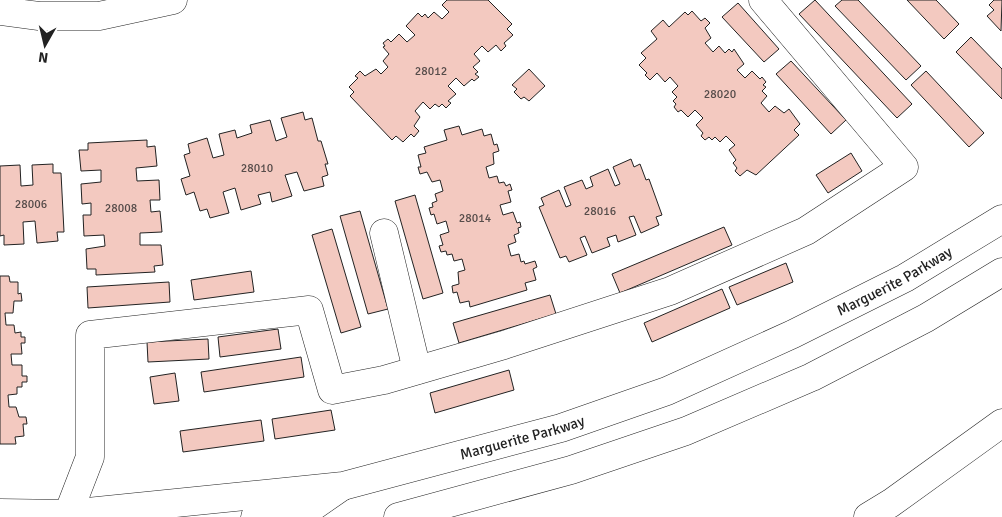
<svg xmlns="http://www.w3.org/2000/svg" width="1002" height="517" font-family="Signika,sans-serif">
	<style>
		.building { fill: #f3c9c0; stroke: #222 }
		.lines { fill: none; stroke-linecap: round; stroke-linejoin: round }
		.minor-casing { stroke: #222; stroke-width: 29 }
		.major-casing { stroke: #222; stroke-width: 29 }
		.minor { stroke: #fff; stroke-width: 28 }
		.major { stroke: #fff; stroke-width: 28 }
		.labels { text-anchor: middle; stroke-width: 4; stroke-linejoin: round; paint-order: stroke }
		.number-label { font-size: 12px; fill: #564c4a }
		.street-label { font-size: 15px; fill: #222; stroke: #fff }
	</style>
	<rect width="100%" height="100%" fill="#fff"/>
	<g class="building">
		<polygon points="447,0 488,0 512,24 507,29 513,35 504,43 506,46 501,51 496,45 488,52 482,46 474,54 480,61 473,67 478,72 475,74 479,77 474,81 472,79 464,86 456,78 448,86 456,94 448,101 451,103 446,108 442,104 439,107 435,104 430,109 423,102 415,111 420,117 414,126 419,131 414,137 411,134 403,142 396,136 392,140 350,96 354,92 349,87 358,78 355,76 360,71 365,76 376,69 381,74 388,67 383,61 389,54 383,47 385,46 383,43 388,39 391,42 399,34 407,42 415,35 406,26 418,13 422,17 425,14 428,18 434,12 442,19 449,12 442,5"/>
		<polygon points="815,0 912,104 897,118 799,14"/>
		<polygon points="842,0 858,0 921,66 906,80 835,6"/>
		<polygon points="907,0 936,0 959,24 944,39"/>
		<polygon points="994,0 1002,0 1001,31 987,16 994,10 989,5"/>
		<polygon points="738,3 779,49 764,62 722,17"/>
		<polygon points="692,11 701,21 705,18 710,23 705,28 711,38 705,43 713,52 719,46 725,53 729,49 732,52 734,49 744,64 737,70 745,78 752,71 760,79 762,77 766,82 763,85 766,87 762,91 767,96 761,103 769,112 775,106 784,113 789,109 800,124 794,130 799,135 756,175 747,170 740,176 735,171 737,168 733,163 736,160 729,150 735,145 726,136 720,142 715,137 712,140 709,137 705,140 701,136 703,133 696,125 703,118 695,110 688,117 681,110 678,112 674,107 676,104 673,101 677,97 672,92 678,86 670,77 665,82 657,73 650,80 645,75 647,73 639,65 646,58 641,53 657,39 651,31 663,20 669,27 685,12 688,15"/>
		<polygon points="971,37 1002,69 1002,99 956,52"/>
		<polygon points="791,61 846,120 831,134 776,74"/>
		<polygon points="529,69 545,86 529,101 524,97 521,99 514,92 517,89 512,85"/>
		<polygon points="926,71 984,133 969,147 911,85"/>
		<polygon points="303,112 305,120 312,118 318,141 321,141 328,164 325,164 328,175 322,177 324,186 304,191 297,172 285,175 292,196 272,202 270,192 258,195 261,204 241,210 235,188 223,192 229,213 210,218 207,209 200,211 194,192 186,195 181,179 190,176 184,155 190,153 188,144 207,138 213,158 224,155 219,134 235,130 237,138 252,133 250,125 270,120 276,141 287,137 281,118"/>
		<polygon points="459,126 462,135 482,129 484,136 491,134 494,145 497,144 499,151 493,153 494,164 486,167 489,178 497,176 499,183 504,182 506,186 510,184 512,190 508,191 511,202 500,205 503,215 513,212 517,223 520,222 521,227 518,228 519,233 514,235 516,242 508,245 511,256 519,254 521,262 524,261 525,264 535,261 537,267 533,269 536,280 525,283 527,290 470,307 469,301 460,303 457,292 453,293 452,286 459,284 458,272 465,270 462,259 454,261 452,254 447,255 446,251 441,252 439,246 443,245 440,235 449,232 446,221 437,224 434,214 431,215 429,208 433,207 432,203 437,201 435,194 443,191 440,180 432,182 427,172 420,174 418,167 421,167 418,155 426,153 424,147 447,140 444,130"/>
		<polygon points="147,140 147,147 155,146 157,166 136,168 137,181 159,180 160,200 150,200 151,212 160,211 162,232 140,233 140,245 161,245 163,265 154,266 155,272 96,275 96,269 87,269 86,249 105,246 104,235 84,236 83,215 91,215 91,203 82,204 81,184 101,182 101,170 81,171 79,150 88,150 88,143"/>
		<polygon points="851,153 862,171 828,193 816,175"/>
		<polygon points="631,159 634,167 640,164 646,180 649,179 662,215 656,217 659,225 641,233 634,216 629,217 636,235 618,242 616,235 607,238 610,246 592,253 585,236 580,238 587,255 569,262 566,256 560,258 539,207 544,205 541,198 559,190 566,207 571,205 564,187 582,180 586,189 593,186 590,177 608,169 615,186 620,184 613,167"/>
		<polygon points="53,164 53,173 61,173 64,232 57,232 58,241 37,243 35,221 23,222 24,244 4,245 4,235 0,236 0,166 20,165 21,186 33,185 32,165"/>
		<polygon points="415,195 443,293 423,299 395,201"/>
		<polygon points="360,211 388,309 368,314 340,216"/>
		<polygon points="724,227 732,245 620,293 612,274"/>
		<polygon points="332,229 361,327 341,333 312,235"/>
		<polygon points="786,263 793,282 737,305 729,287"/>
		<polygon points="251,271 254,292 194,300 191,280"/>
		<polygon points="0,276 9,276 10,282 18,282 18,294 21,293 22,301 14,301 13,313 5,313 6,325 14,325 15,333 21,332 21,337 25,337 25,343 21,343 22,354 11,354 12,365 22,365 22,376 27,376 27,382 22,382 22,387 17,387 17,394 8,395 9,407 16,407 19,417 26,417 27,424 23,424 24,436 15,437 16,444 0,444"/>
		<polygon points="169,282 170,302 88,308 87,287"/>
		<polygon points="722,289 730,308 652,342 644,323"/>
		<polygon points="550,295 556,314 459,343 453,323"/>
		<polygon points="278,329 281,349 220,357 218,337"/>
		<polygon points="208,339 209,359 148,362 147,342"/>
		<polygon points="301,357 304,377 204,392 201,372"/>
		<polygon points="509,370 514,390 435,413 430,393"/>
		<polygon points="175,373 179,401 154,404 150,377"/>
		<polygon points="331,410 335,430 275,439 272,419"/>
		<polygon points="261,420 264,441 183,452 180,431"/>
	</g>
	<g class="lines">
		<defs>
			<g id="minor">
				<polyline points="0,11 39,16 99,16 173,0"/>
				<polyline points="384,233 417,370"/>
				<polyline points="68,514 90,457 90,335 309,310 332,390 384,380 504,345 670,291 806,231 904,167 763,0"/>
				<polyline points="868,517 891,503 1002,423"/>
			</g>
			<g id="major">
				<path id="s1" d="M0,513L68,514L343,486L561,428L667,391L793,334L905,278L1002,219"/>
				<polyline points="255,517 308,510 341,487"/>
				<polyline points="398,517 571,470 686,431 812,377 926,318 1002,272"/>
			</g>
		</defs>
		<use href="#minor" class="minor-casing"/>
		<use href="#major" class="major-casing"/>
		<use href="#minor" class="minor"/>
		<use href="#major" class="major"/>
	</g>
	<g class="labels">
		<g class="number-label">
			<text x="431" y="75">28012</text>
			<text x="720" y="98">28020</text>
			<text x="257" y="172">28010</text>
			<text x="31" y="208">28006</text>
			<text x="121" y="212">28008</text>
			<text x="600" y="215">28016</text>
			<text x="475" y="222">28014</text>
		</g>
		<g class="street-label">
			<text dy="5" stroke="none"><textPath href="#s1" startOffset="935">Marguerite Parkway</textPath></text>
			<text dy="5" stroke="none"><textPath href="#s1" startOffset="530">Marguerite Parkway</textPath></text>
		</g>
	</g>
	<g transform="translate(45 45) rotate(188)" stroke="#ffffff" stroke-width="4" paint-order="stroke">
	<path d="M0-4L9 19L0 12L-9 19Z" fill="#222222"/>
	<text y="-8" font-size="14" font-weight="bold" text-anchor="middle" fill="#222222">N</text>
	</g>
</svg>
